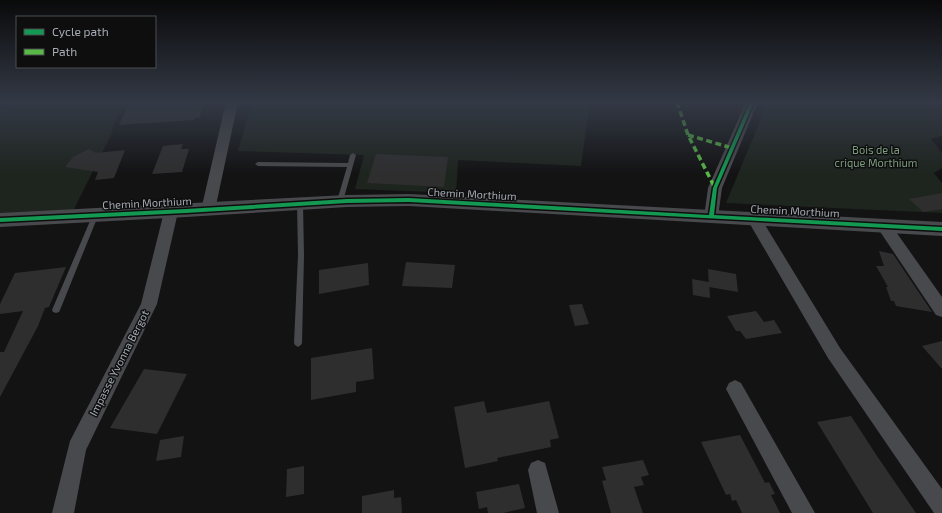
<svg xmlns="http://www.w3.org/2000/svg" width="942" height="513" font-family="'Exo 2',sans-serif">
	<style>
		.green { fill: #1e241e }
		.building { fill: #2e2e2f }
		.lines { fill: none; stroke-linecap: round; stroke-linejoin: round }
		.service { fill: #48494c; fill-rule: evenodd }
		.minor { fill: #48494c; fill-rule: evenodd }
		.tertiary { fill: #48494c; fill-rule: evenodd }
		.quiet { stroke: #58b947; stroke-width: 3.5; stroke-dasharray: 6 3.5; stroke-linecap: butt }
		.cycleway-casing { stroke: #0e0e0f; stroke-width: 3 }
		.cycleway { fill: #139951; fill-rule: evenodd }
		.labels { text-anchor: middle; stroke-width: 3; stroke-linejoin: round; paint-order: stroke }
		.park-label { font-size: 11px; fill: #7e9d7f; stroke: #0e0e0f }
		.street-label { font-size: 11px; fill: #a6abb4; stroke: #0e0e0f }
	</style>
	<rect width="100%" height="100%" fill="#131314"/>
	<g class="green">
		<polygon points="17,102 121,102 111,135 72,213 0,215 0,111"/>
		<polygon points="252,102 590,102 581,166 458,160 456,193 355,189 364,155 238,151"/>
		<polygon points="768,102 942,102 942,136 931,139 942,153 942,168 934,173 942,183 942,213 726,203"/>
	</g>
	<g class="building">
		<polygon points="130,102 205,102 199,118 195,118 194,120 119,125"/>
		<polygon points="183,144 181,149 189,149 182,172 152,174 163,146"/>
		<polygon points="89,149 96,153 125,150 114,178 95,180 98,172 65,167 73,157"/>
		<polygon points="376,154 448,157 444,187 367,183"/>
		<polygon points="942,193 942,209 923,212 909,199"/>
		<polygon points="879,251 893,254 932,312 896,306 894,301 891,301 886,287 888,287 876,266 884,266"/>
		<polygon points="406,262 455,265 452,288 402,286"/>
		<polygon points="368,263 369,285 319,294 319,270"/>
		<polygon points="66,267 49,307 45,308 38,326 0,397 0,352 4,352 23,311 0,314 0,304 15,273"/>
		<polygon points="708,269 736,274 738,292 709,287"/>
		<polygon points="692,279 709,282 710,298 693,295"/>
		<polygon points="582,304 589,324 575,326 569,305"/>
		<polygon points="756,311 764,322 774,320 782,333 746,339 740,331 736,331 727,316"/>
		<polygon points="942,341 942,369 922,346"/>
		<polygon points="372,348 374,379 356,382 356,392 311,400 311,358"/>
		<polygon points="144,369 187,374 157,434 110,428"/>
		<polygon points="484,401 487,413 549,401 559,438 550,440 551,447 497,458 498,461 465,468 454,407"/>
		<polygon points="851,416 877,456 916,513 873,513 817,422"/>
		<polygon points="740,435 765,483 769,482 775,494 771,495 780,513 742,513 736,500 732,501 730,494 726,495 701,442"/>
		<polygon points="184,436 181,457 156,461 160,440"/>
		<polygon points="643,460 649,475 641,477 644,485 634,487 643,513 611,513 602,481 606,480 602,467"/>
		<polygon points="304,466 304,494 286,497 287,469"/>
		<polygon points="519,484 525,508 503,513 488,513 487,507 479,509 476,492"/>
		<polygon points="394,490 394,498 401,497 402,513 362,513 362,496"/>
	</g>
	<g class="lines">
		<g class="service">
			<polygon points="353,153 356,155 343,201 340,203 337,201 347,167 258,166 255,164 258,162 348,163 350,155"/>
			<polygon points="298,202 302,202 303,204 304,255 302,343 301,345 298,347 295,345 294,343 298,255 297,204"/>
			<polygon points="93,214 95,214 98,216 60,310 59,312 56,313 53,312 52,310"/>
		</g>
		<g class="minor">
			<polygon points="226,102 238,102 215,210 213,214 208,215 203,214 201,210"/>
			<polygon points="746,102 758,102 722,188 718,217 716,221 711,222 706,221 704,217 708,188"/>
			<polygon points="171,207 176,208 178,212 157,304 86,450 74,513 52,513 70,441 141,304 164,212 166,208"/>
			<polygon points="754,214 759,215 840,348 942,489 942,513 934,513 828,358 747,219 749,215"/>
			<polygon points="884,221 889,222 942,297 942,317 936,315 879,230 877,226 879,222"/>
			<polygon points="735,380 741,383 815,513 792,513 726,389 729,383"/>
			<polygon points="538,460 545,463 559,513 537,513 528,470 531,463"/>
		</g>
		<polygon class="tertiary" points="409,194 942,222 942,236 409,206 347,207 186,217 0,227 0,213 347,195"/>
		<g class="quiet">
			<polyline points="677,102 688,135 715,188"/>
			<polyline points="688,135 732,148"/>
		</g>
		<defs>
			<polygon id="cycleway" points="750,102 754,102 717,188 714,215 942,227 942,231 409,202 347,203 186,213 0,222 0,218 186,209 347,199 409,198 709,215 713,188"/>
		</defs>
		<use href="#cycleway" class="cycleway-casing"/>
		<use href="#cycleway" class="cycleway"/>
	</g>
	<linearGradient id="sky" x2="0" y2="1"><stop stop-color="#0a0a0b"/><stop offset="0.59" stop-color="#333945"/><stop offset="1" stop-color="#333945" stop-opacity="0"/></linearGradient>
	<rect width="942" height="174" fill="url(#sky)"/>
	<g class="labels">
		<g class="park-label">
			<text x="876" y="154">Bois de la<tspan x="876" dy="13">crique Morthium</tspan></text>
		</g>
		<g class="street-label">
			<text transform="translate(472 194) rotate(3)" y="4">Chemin Morthium</text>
			<text transform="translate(147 203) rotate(-3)" y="4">Chemin Morthium</text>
			<text transform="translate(795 211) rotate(3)" y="4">Chemin Morthium</text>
			<text transform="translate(119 363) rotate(-63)" y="4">Impasse Yvonna Bergot</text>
		</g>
	</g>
	<rect x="16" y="16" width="140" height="52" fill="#0e0e0f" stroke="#4b4d51"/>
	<rect x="24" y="29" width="20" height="6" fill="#139951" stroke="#4b4d51"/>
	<text x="52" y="36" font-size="12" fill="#a6abb4">Cycle path</text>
	<rect x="24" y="49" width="20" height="6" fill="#58b947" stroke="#4b4d51"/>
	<text x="52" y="56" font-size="12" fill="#a6abb4">Path</text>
</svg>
